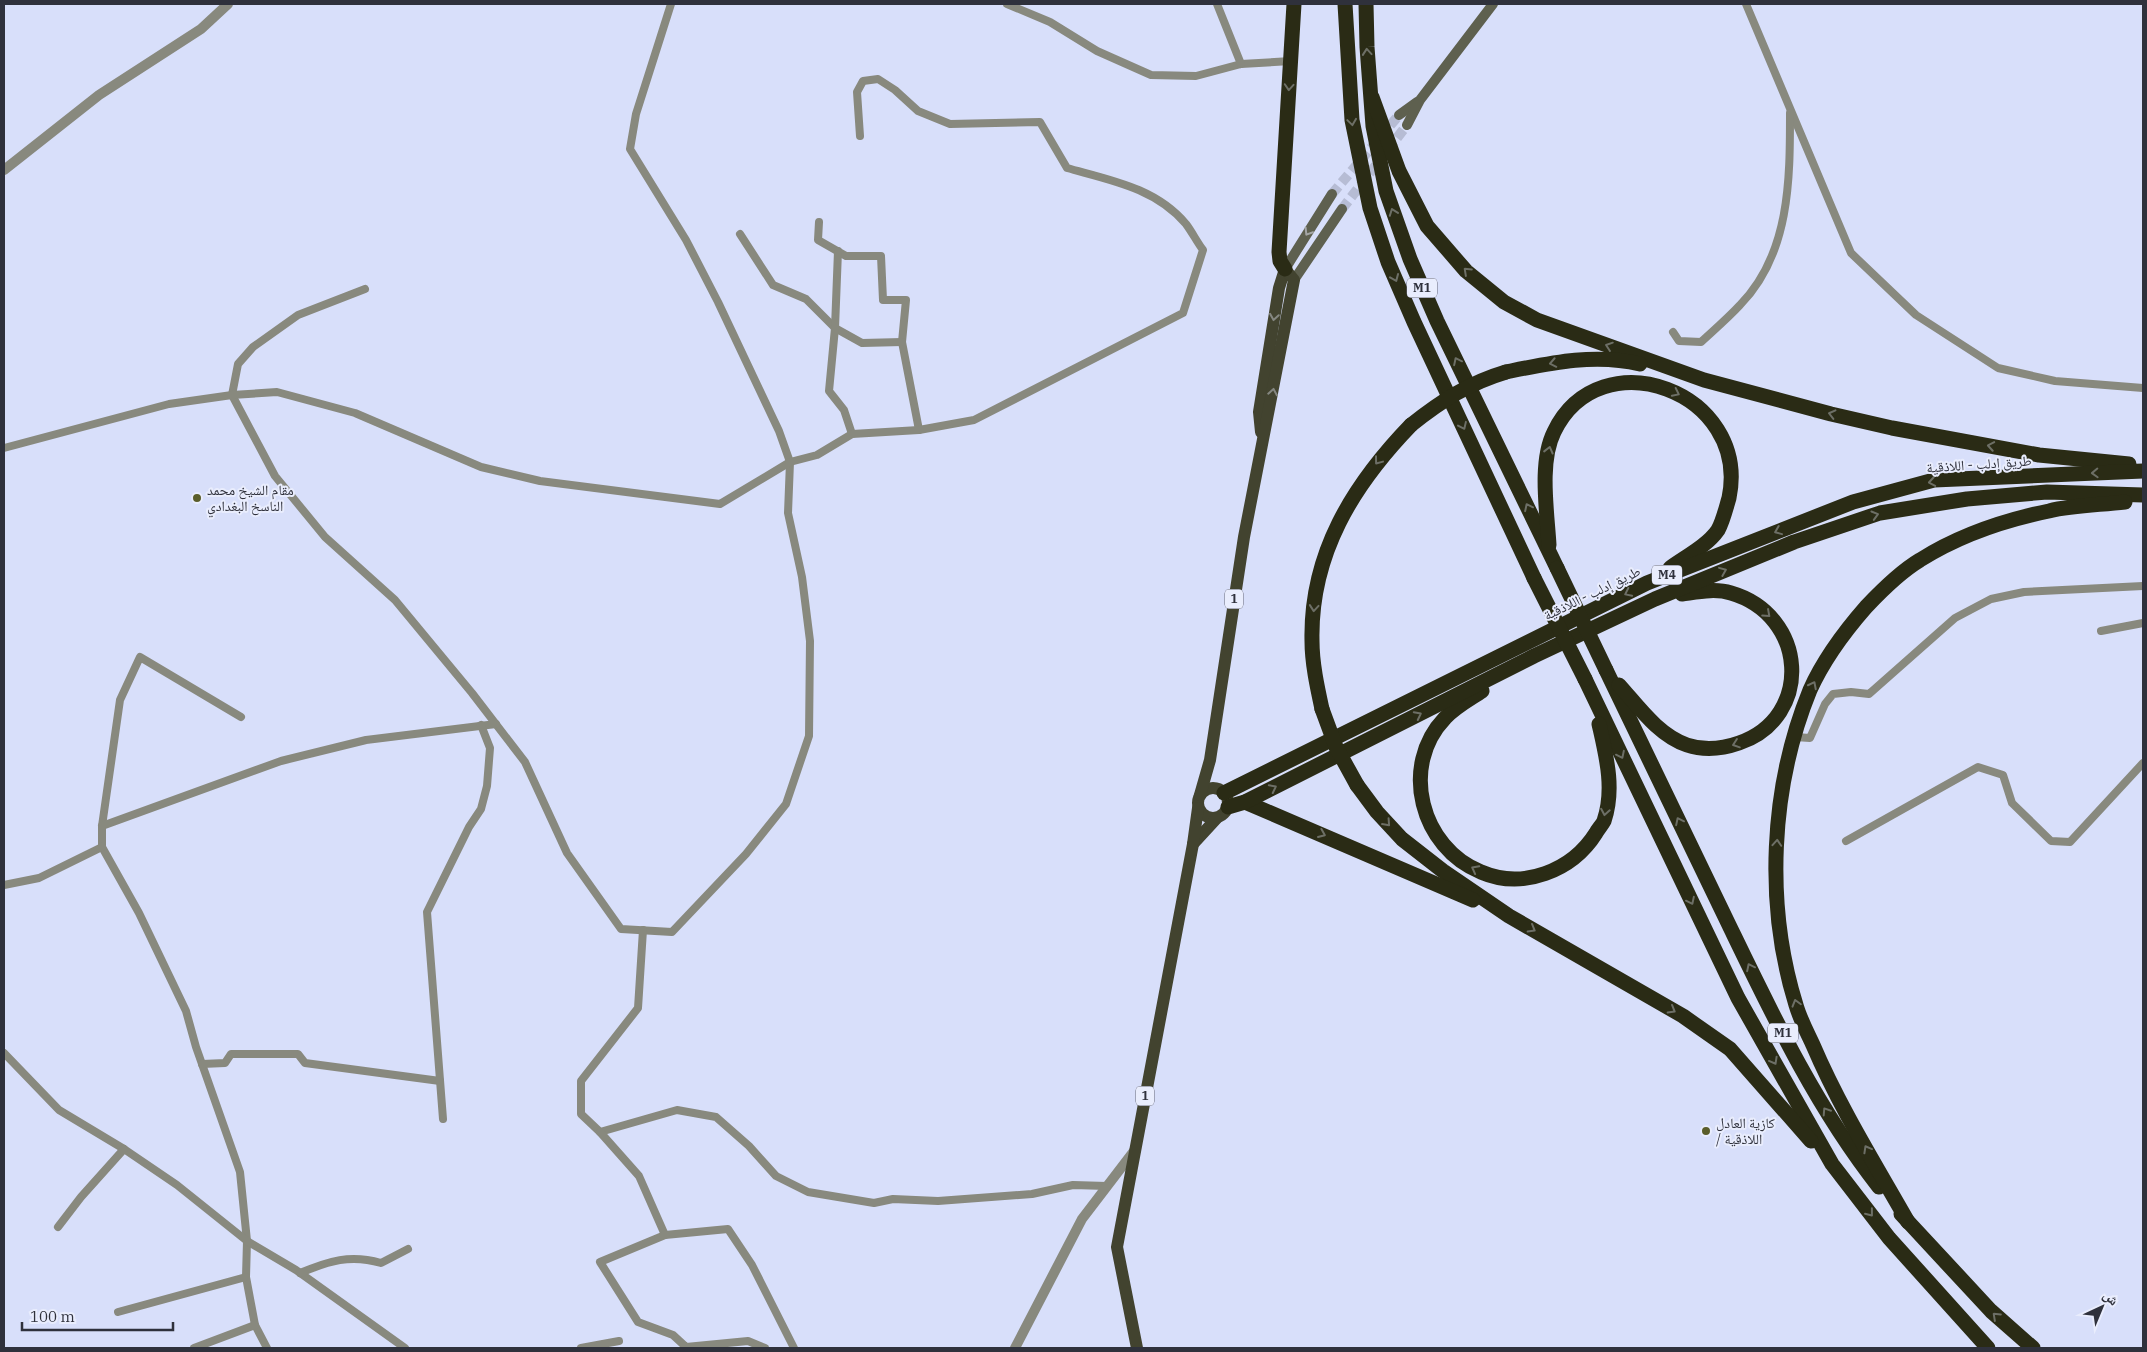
<svg xmlns="http://www.w3.org/2000/svg" width="2147" height="1352" font-family="'IBM Plex Serif','Noto Naskh Arabic',serif">
	<style>
		.lines { fill: none; stroke-linecap: round; stroke-linejoin: round }
		.secondary-tunnel { stroke: #b6bcd4; stroke-width: 10; stroke-dasharray: 10 5; stroke-linecap: butt }
		.minor { stroke: #88897e; stroke-width: 8 }
		.tertiary { stroke: #88897e; stroke-width: 10 }
		.secondary { stroke: #5e604f; stroke-width: 10 }
		.primary { stroke: #42432f; stroke-width: 12 }
		.motorway { stroke: #2a2b15; stroke-width: 15 }
		.motorway-bridge { stroke: #2a2b15; stroke-width: 15 }
		.oneway { stroke: #6d6f66 }
		.oneway2 { stroke: #a4a6a6 }
		.oneway3 { stroke: #858781 }
		.poi-dot { fill: #5a5d2a; stroke: #e9edfd; stroke-width: 2 }
		.labels { text-anchor: middle; stroke-width: 4; stroke-linejoin: round; paint-order: stroke }
		.shield { fill: #e9edfd; stroke: #676976; stroke-width: 1 }
		.shield-label { font-size: 12px; font-weight: bold; fill: #2f313c }
		.street-label { font-size: 14px; fill: #2f313c; stroke: #e9edfd }
		.poi-label { font-size: 14px; fill: #2f313c; stroke: #e9edfd; text-anchor: start }
	</style>
	<rect width="100%" height="100%" fill="#d8dffa"/>
	<g class="lines">
		<g class="secondary-tunnel">
			<polyline points="1332,194 1399,115"/>
			<polyline points="1342,209 1407,125"/>
		</g>
		<g class="minor">
			<polyline points="1007,4 1050,22 1097,51 1151,75 1196,76 1241,64 1291,61"/>
			<polyline points="1217,4 1241,64"/>
			<polyline points="1746,4 1851,253 1916,315 1998,368 2055,381 2143,388"/>
			<polyline points="819,222 818,240 846,256 881,256 883,300 906,300 902,342 919,430"/>
			<polyline points="740,234 773,285 806,299 835,328 862,343 902,342"/>
			<polyline points="838,251 835,328 829,391 844,410 852,434"/>
			<polyline points="365,289 298,315 253,347 238,364 232,395 275,476 325,537 395,600 472,693 525,762 567,853 621,929 672,932 746,854 786,804 809,736 810,641 802,577 788,513 790,462 779,431 718,302 686,240 630,149 636,114 671,4"/>
			<path d="M1673,332L1679,341L1701,342C1714,330 1728,318 1740,305C1790,254 1790,180 1790,113"/>
			<path d="M4,448L169,404L232,395L277,392L355,413L481,467L540,481L720,504L790,462L817,455L852,434L919,430L974,420L1183,313L1203,250C1197,242 1192,232 1186,224C1156,188 1110,180 1067,168L1040,122L950,124L918,111L895,90L878,79L863,81L857,92L860,136"/>
			<polyline points="2101,631 2143,623"/>
			<polyline points="241,717 140,657 120,700 102,826 102,847 139,913 186,1011 196,1047 240,1172 247,1241 246,1277 255,1325 267,1348"/>
			<polyline points="1795,737 1810,738 1825,704 1833,694 1851,692 1869,694 1955,618 1991,599 2024,592 2143,586"/>
			<polyline points="102,826 281,761 366,740 496,724"/>
			<polyline points="1846,841 1978,767 2003,775 2012,803 2051,841 2070,842 2143,763"/>
			<polyline points="4,885 39,878 102,847"/>
			<polyline points="643,930 638,1008 581,1081 581,1114 600,1132 677,1110 716,1117 749,1146 776,1176 808,1192 874,1203 893,1199 938,1201 1032,1194 1073,1185 1107,1186"/>
			<polyline points="4,1053 59,1110 124,1149 177,1185 247,1241 296,1270 405,1348"/>
			<polyline points="202,1064 225,1063 231,1054 298,1054 305,1063 440,1081"/>
			<polyline points="443,1119 427,912 469,827 481,809 487,786 490,748 481,725"/>
			<polyline points="600,1132 639,1176 665,1235 728,1229 752,1265 794,1348"/>
			<polyline points="58,1227 81,1197 124,1149"/>
			<polyline points="665,1235 600,1262 638,1322 673,1335 686,1347 748,1341 765,1348"/>
			<path d="M300,1273C329,1261 350,1254 381,1263L408,1249"/>
			<polyline points="118,1312 246,1277"/>
			<polyline points="194,1348 255,1325"/>
			<polyline points="581,1348 619,1341"/>
		</g>
		<g class="tertiary">
			<polyline points="4,170 99,95 201,29 228,4"/>
			<polyline points="1015,1348 1082,1219 1134,1151"/>
		</g>
		<g class="secondary">
			<polyline points="1399,115 1417,102"/>
			<polyline points="1407,125 1420,100 1493,4"/>
			<polyline points="1285,269 1332,194"/>
			<polyline points="1294,280 1342,209"/>
		</g>
		<g class="primary">
			<polyline points="1261,432 1259,412 1279,288 1285,269"/>
			<circle cx="1213" cy="803" r="15"/>
			<polyline points="1200,795 1210,760 1244,537 1294,280 1285,269"/>
			<polyline points="1193,844 1216,819"/>
			<polyline points="1137,1348 1117,1247 1193,844 1198,808"/>
		</g>
		<g class="motorway">
			<polyline points="1345,4 1352,120 1370,208 1388,262 1414,322 1534,578"/>
			<polyline points="1366,4 1367,47 1373,126 1386,191 1410,259 1437,321 1557,568"/>
			<polyline points="1372,97 1399,171 1427,226 1466,271 1504,302 1537,320 1704,380 1831,414 1892,428 2039,455 2129,464"/>
			<polyline points="1285,269 1280,261 1279,252 1294,4"/>
			<path d="M1506,372C1550,363 1595,353 1640,364"/>
			<path d="M1549,545C1547,511 1539,462 1554,432C1600,336 1751,392 1729,498C1726,508 1723,521 1718,530C1707,546 1685,557 1670,568"/>
			<path d="M1606,670C1647,755 1688,840 1729,925C1773,1016 1816,1107 1879,1187"/>
			<polyline points="1585,679 1738,998 1832,1164 1889,1238 1988,1348"/>
			<path d="M1619,685C1638,706 1658,735 1687,745C1705,751 1722,749 1739,743C1814,717 1807,615 1731,593C1715,588 1697,592 1682,594"/>
			<path d="M1482,691C1470,699 1455,707 1445,718C1399,766 1421,848 1481,872C1523,890 1572,871 1596,833C1598,829 1602,825 1604,821C1615,789 1606,755 1599,724"/>
			<path d="M1322,709C1317,686 1312,663 1312,641C1310,554 1353,485 1411,425"/>
			<polyline points="1357,785 1377,812 1402,839 1443,871 1509,916 1683,1016 1730,1049 1811,1141"/>
			<polyline points="1224,793 1647,583 1853,502 1934,480 2143,471"/>
			<polyline points="1245,802 1473,900"/>
			<polyline points="1228,807 1245,802 1534,656 1655,599 1794,542 1880,513 1967,499 2047,492 2143,495"/>
			<polyline points="1901,1214 1991,1311 2033,1348"/>
			<path d="M1908,1222C1875,1164 1839,1106 1813,1045C1807,1032 1800,1019 1796,1005C1765,905 1770,788 1810,690C1823,661 1845,631 1866,607C1882,590 1900,572 1920,560C1958,536 2005,520 2049,511C2074,505 2100,505 2125,502"/>
		</g>
		<g class="motorway-bridge">
			<path d="M1411,425C1441,401 1469,383 1506,372"/>
			<polyline points="1557,568 1606,670"/>
			<polyline points="1534,578 1585,679"/>
			<polyline points="1322,709 1336,747 1357,785"/>
		</g>
	</g>
	<defs><path id="oneway-chevron" d="M-2-3.5L2.5 0L-2 3.5" fill="none" stroke-width="1.6" stroke-linecap="round" stroke-linejoin="round" transform="scale(1.25)"/></defs>
	<g class="oneway">
		<use href="#oneway-chevron" transform="translate(1367 52) rotate(-95)"/>
		<use href="#oneway-chevron" transform="translate(1289 87) rotate(94)"/>
		<use href="#oneway-chevron" transform="translate(1352 122) rotate(82)"/>
		<use href="#oneway-chevron" transform="translate(1393 212) rotate(-110)"/>
		<use href="#oneway-chevron" transform="translate(1467 271) rotate(-137)"/>
		<use href="#oneway-chevron" transform="translate(1395 278) rotate(67)"/>
		<use href="#oneway-chevron" transform="translate(1609 346) rotate(-161)"/>
		<use href="#oneway-chevron" transform="translate(1457 361) rotate(-116)"/>
		<use href="#oneway-chevron" transform="translate(1553 363) rotate(169)"/>
		<use href="#oneway-chevron" transform="translate(1676 393) rotate(26)"/>
		<use href="#oneway-chevron" transform="translate(1832 414) rotate(-166)"/>
		<use href="#oneway-chevron" transform="translate(1463 426) rotate(65)"/>
		<use href="#oneway-chevron" transform="translate(1991 446) rotate(-170)"/>
		<use href="#oneway-chevron" transform="translate(1549 450) rotate(-76)"/>
		<use href="#oneway-chevron" transform="translate(1378 461) rotate(127)"/>
		<use href="#oneway-chevron" transform="translate(2095 473) rotate(178)"/>
		<use href="#oneway-chevron" transform="translate(1932 482) rotate(170)"/>
		<use href="#oneway-chevron" transform="translate(1528 507) rotate(-116)"/>
		<use href="#oneway-chevron" transform="translate(1875 515) rotate(-16)"/>
		<use href="#oneway-chevron" transform="translate(1778 531) rotate(158)"/>
		<use href="#oneway-chevron" transform="translate(1723 571) rotate(-22)"/>
		<use href="#oneway-chevron" transform="translate(1628 593) rotate(154)"/>
		<use href="#oneway-chevron" transform="translate(1314 608) rotate(95)"/>
		<use href="#oneway-chevron" transform="translate(1767 614) rotate(42)"/>
		<use href="#oneway-chevron" transform="translate(1813 685) rotate(-63)"/>
		<use href="#oneway-chevron" transform="translate(1418 715) rotate(-27)"/>
		<use href="#oneway-chevron" transform="translate(1736 744) rotate(161)"/>
		<use href="#oneway-chevron" transform="translate(1621 755) rotate(64)"/>
		<use href="#oneway-chevron" transform="translate(1273 788) rotate(-27)"/>
		<use href="#oneway-chevron" transform="translate(1605 812) rotate(100)"/>
		<use href="#oneway-chevron" transform="translate(1679 821) rotate(-116)"/>
		<use href="#oneway-chevron" transform="translate(1387 823) rotate(48)"/>
		<use href="#oneway-chevron" transform="translate(1322 834) rotate(23)"/>
		<use href="#oneway-chevron" transform="translate(1777 843) rotate(-86)"/>
		<use href="#oneway-chevron" transform="translate(1475 869) rotate(-152)"/>
		<use href="#oneway-chevron" transform="translate(1691 901) rotate(64)"/>
		<use href="#oneway-chevron" transform="translate(1532 929) rotate(30)"/>
		<use href="#oneway-chevron" transform="translate(1750 967) rotate(-116)"/>
		<use href="#oneway-chevron" transform="translate(1796 1003) rotate(-106)"/>
		<use href="#oneway-chevron" transform="translate(1672 1010) rotate(30)"/>
		<use href="#oneway-chevron" transform="translate(1774 1061) rotate(61)"/>
		<use href="#oneway-chevron" transform="translate(1826 1111) rotate(-123)"/>
		<use href="#oneway-chevron" transform="translate(1867 1149) rotate(-119)"/>
		<use href="#oneway-chevron" transform="translate(1870 1213) rotate(52)"/>
		<use href="#oneway-chevron" transform="translate(1996 1316) rotate(-137)"/>
	</g>
	<use class="oneway2" href="#oneway-chevron" transform="translate(1308 232) rotate(122)"/>
	<g class="oneway3">
		<use href="#oneway-chevron" transform="translate(1274 317) rotate(99)"/>
		<use href="#oneway-chevron" transform="translate(1273 392) rotate(-80)"/>
	</g>
	<g class="poi-dot">
		<circle cx="197" cy="498" r="5"/>
		<circle cx="1706" cy="1131" r="5"/>
	</g>
	<g class="labels">
		<g class="shield">
			<rect x="1407" y="278.5" width="30" height="19" rx="4"/>
			<rect x="1652" y="565.5" width="30" height="19" rx="4"/>
			<rect x="1225" y="589.5" width="18" height="19" rx="4"/>
			<rect x="1768" y="1023.5" width="30" height="19" rx="4"/>
			<rect x="1136" y="1086.5" width="18" height="19" rx="4"/>
		</g>
		<g class="shield-label">
			<text x="1422" y="292">M1</text>
			<text x="1667" y="579">M4</text>
			<text x="1234" y="603">1</text>
			<text x="1783" y="1037">M1</text>
			<text x="1145" y="1100">1</text>
		</g>
		<g class="street-label">
			<text transform="translate(1979 464) rotate(-4)" y="5">طريق إدلب - اللاذقية</text>
			<text transform="translate(1592 593) rotate(-26)" y="5">طريق إدلب - اللاذقية</text>
		</g>
		<g class="poi-label">
			<text x="207" y="495">مقام الشيخ محمد<tspan x="207" dy="16">الناسخ البغدادي</tspan></text>
			<text x="1716" y="1128">كازية العادل<tspan x="1716" dy="16">/ اللاذقية</tspan></text>
		</g>
	</g>
	<rect width="2147" height="1352" fill="none" stroke="#2f313c" stroke-width="10"/>
	<g transform="translate(2102 1307) rotate(44)" stroke="#e9edfd" stroke-width="4" paint-order="stroke">
	<path d="M0-4L9 19L0 12L-9 19Z" fill="#2f313c"/>
	<text y="-8" font-size="14" font-weight="bold" text-anchor="middle" fill="#2f313c">ش</text>
	</g>
	<path d="M22 1322v8h151v-8" fill="none" stroke="#2f313c" stroke-width="2.5"/>
	<text x="30" y="1322" font-size="15" fill="#2f313c" stroke="#e9edfd" stroke-width="4" paint-order="stroke">100 m</text>
</svg>
